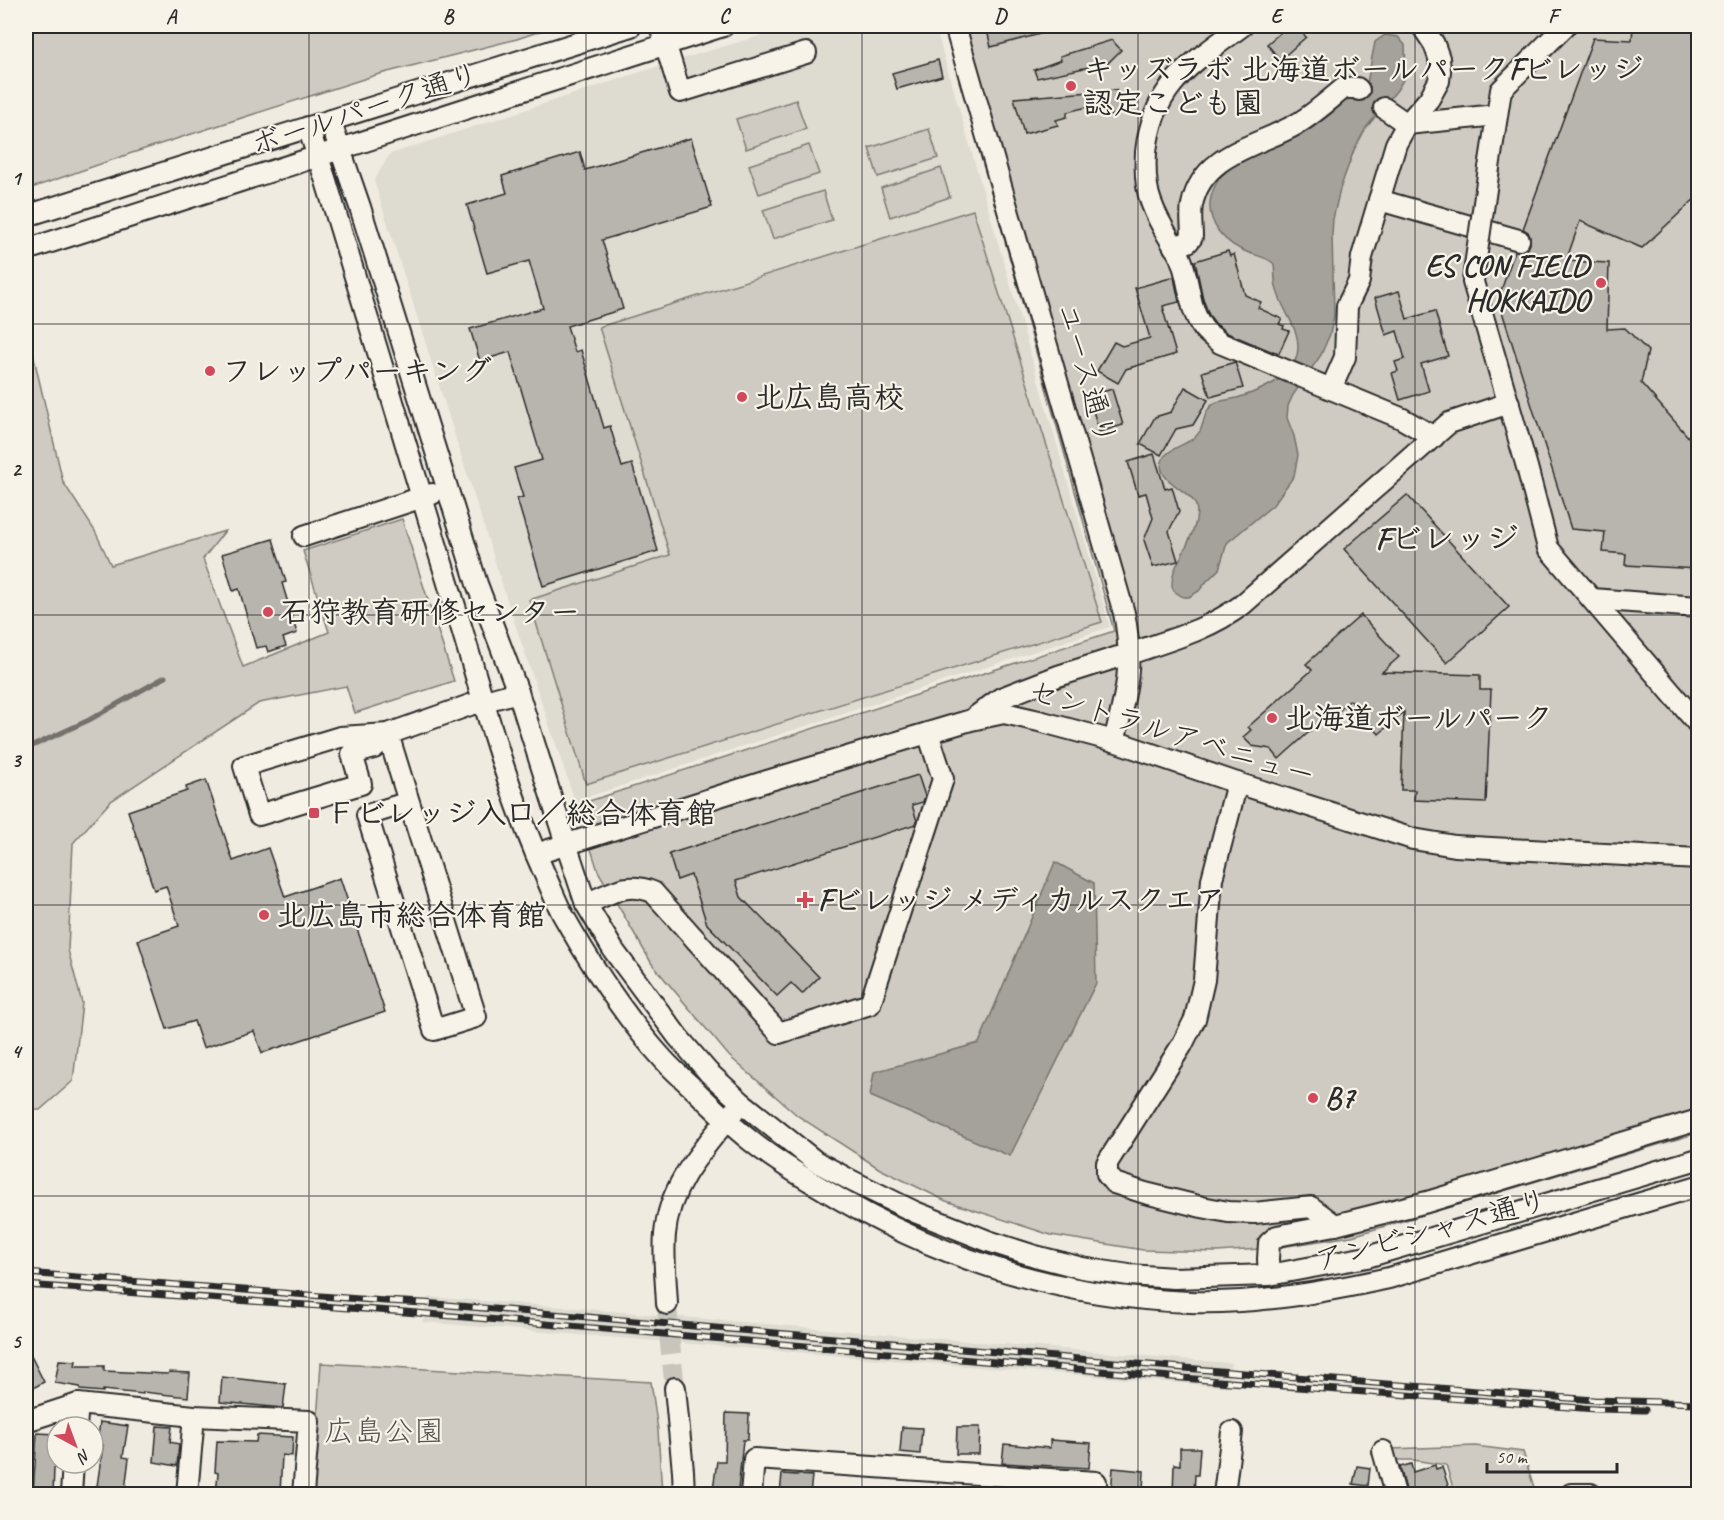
<svg xmlns="http://www.w3.org/2000/svg" width="1724" height="1520" font-family="Caveat,'Klee One',sans-serif">
	<style>
		.built { fill: #dedbd1 }
		.green { fill: #cfcbc2; stroke: #7d7b76; stroke-width: 1.5 }
		.water { fill: #a4a29a; stroke: #74726e; stroke-width: 1.5 }
		.lines { fill: none; stroke-linecap: round; stroke-linejoin: round }
		.stream { stroke: #74726e; stroke-width: 5 }
		.building { fill: #b8b5ae; stroke: #2b2b2b; stroke-width: 1.5 }
		.minor-tunnel { stroke: #c8c5bc; stroke-width: 20; stroke-dasharray: 20 10; stroke-linecap: butt }
		.minor-casing { stroke: #2b2b2b; stroke-width: 24 }
		.minor { stroke: #f7f3e8; stroke-width: 20 }
		.rail-casing { stroke: #2b2b2b; stroke-width: 7 }
		.rail { stroke: #f7f3e8; stroke-width: 4.5; stroke-dasharray: 14; stroke-linecap: butt }
		.minor-bridge-casing { stroke: #2b2b2b; stroke-width: 24; stroke-linecap: butt }
		.minor-bridge { stroke: #f7f3e8; stroke-width: 20 }
		.grid { fill: none; stroke: #2b2b2b; stroke-width: 1.5; stroke-opacity: 0.55 }
		.poi-dot { fill: #d1495b; stroke: #f7f3e8; stroke-width: 2 }
		.labels { text-anchor: middle; stroke-width: 4.5; stroke-linejoin: round; paint-order: stroke }
		.poi-label { font-size: 30px; font-weight: bold; fill: #2b2b2b; stroke: #f7f3e8; text-anchor: start }
		.street-label { font-size: 30px; fill: #2b2b2b; stroke: #f7f3e8 }
		.park-label { font-size: 30px; fill: #545351; stroke: #f7f3e8 }
		.neighbourhood-label { font-size: 32px; font-weight: bold; fill: #2b2b2b; stroke: #f7f3e8 }
		.neatline { fill: none; stroke: #2b2b2b; stroke-width: 2 }
		.grid-label { font-size: 20px; text-anchor: middle; font-weight: bold; fill: #2b2b2b }
	</style>
	<rect width="100%" height="100%" fill="#efebe0"/>
	<filter id="ink" filterUnits="userSpaceOnUse"><feTurbulence type="fractalNoise" baseFrequency=".0167" numOctaves="2"/><feDisplacementMap in="SourceGraphic" scale="12" xChannelSelector="R" yChannelSelector="G"/><feConvolveMatrix kernelMatrix="1 2 1 2 8 2 1 2 1" color-interpolation-filters="sRGB"/></filter>
	<g filter="url(#ink)">
		<g class="built">
			<polygon points="793,26 935,26 1110,627 575,801 511,612 374,181 390,154 671,62"/>
			<polygon points="428,1297 551,1306 1231,1363 1227,1387 422,1322"/>
		</g>
		<g class="green">
			<polygon points="26,26 555,26 517,39 376,75 129,154 26,190"/>
			<polygon points="945,26 1698,26 1698,1133 1352,1236 1274,1248 1217,1252 1143,1250 1051,1235 946,1201 880,1169 798,1116 729,1056 652,964 598,871 577,805 1114,631"/>
			<polygon points="796,100 806,129 746,149 736,119"/>
			<polygon points="929,129 938,158 878,177 869,148"/>
			<polygon points="809,145 819,174 759,194 749,165"/>
			<polygon points="941,168 950,197 890,217 881,188"/>
			<polygon points="823,191 832,220 773,239 763,210"/>
			<polygon points="973,210 1102,622 586,784 529,600 670,555 599,327"/>
			<polygon points="26,324 63,482 95,531 111,565 225,531 203,559 243,667 329,632 303,551 402,519 454,681 355,713 346,686 259,703 111,801 73,843 68,950 82,1003 73,1081 40,1110 26,1110"/>
			<polygon points="321,1363 651,1382 658,1430 662,1494 312,1494"/>
			<polygon points="1475,1446 1523,1452 1536,1494 1455,1494 1446,1465 1413,1460 1394,1460 1390,1449"/>
		</g>
		<g class="water">
			<path d="M1385,35L1398,37L1405,45L1406,75L1397,90L1366,128L1354,150L1340,189L1333,219L1332,234L1334,315L1330,334L1321,355L1293,395L1288,406L1287,418L1294,436L1298,455L1294,476L1273,505L1227,543L1219,569L1207,581L1199,591L1189,597H1183L1174,591L1172,587C1172,581 1172,575 1175,569C1182,553 1201,524 1196,506C1191,489 1150,480 1164,457C1171,446 1193,444 1200,431C1205,421 1204,409 1215,403C1221,400 1230,400 1237,398C1257,392 1292,379 1297,355C1303,329 1280,310 1276,286C1274,279 1275,271 1274,264C1267,257 1258,256 1249,253C1238,249 1227,242 1219,232C1212,222 1208,209 1211,197C1220,156 1278,140 1312,123C1324,116 1334,106 1346,99C1353,95 1359,93 1366,88L1375,42Z"/>
			<polygon points="1055,862 1094,883 1096,983 1010,1156 870,1096 874,1072 979,1043"/>
		</g>
		<g class="lines">
			<polyline class="stream" points="26,749 89,720 165,677"/>
		</g>
		<g class="building">
			<polygon points="986,26 1054,26 1055,30 991,47"/>
			<polygon points="1288,26 1296,26 1306,37 1280,60 1267,44"/>
			<polygon points="1633,26 1698,26 1698,196 1642,248 1580,221 1566,261 1609,263 1607,329 1625,328 1648,351 1641,383 1698,448 1698,569 1625,565 1626,554 1603,552 1605,532 1571,529 1498,299 1515,251 1522,251 1528,248 1530,244 1530,237 1528,232 1523,229 1593,38 1632,40"/>
			<polygon points="1112,40 1121,50 1108,63 1037,78 1034,70 1061,60 1060,56"/>
			<polygon points="938,60 942,76 897,89 892,73"/>
			<polygon points="1116,90 1127,111 1106,117 1087,107 1067,112 1067,117 1056,120 1058,125 1024,134 1014,98"/>
			<polygon points="691,138 712,207 602,240 623,309 567,326 575,352 581,350 604,428 610,426 622,467 632,464 658,551 543,586 517,499 523,497 514,468 542,460 510,352 480,361 470,329 543,308 529,261 487,273 467,205 507,193 502,176 580,152 585,170"/>
			<polygon points="1228,251 1230,256 1234,254 1245,295 1261,302 1258,308 1282,319 1279,324 1284,326 1283,329 1289,331 1279,353 1273,351 1273,352 1227,333 1215,323 1209,315 1203,299 1195,261"/>
			<polygon points="1174,277 1179,302 1163,306 1164,310 1163,310 1176,354 1126,369 1118,383 1097,371 1114,342 1122,346 1150,338 1135,288"/>
			<polygon points="1399,291 1407,319 1435,311 1448,356 1421,364 1429,391 1400,400 1392,373 1398,371 1395,362 1405,359 1397,331 1386,335 1375,298"/>
			<polygon points="1235,362 1243,388 1210,397 1202,372"/>
			<polygon points="1185,387 1208,400 1193,425 1176,429 1161,455 1140,444 1155,417 1171,412"/>
			<polygon points="1112,389 1123,425 1099,432 1089,396"/>
			<polygon points="1154,454 1165,489 1172,487 1179,511 1169,531 1178,561 1153,567 1144,540 1153,518 1146,493 1138,495 1128,462"/>
			<polygon points="1407,495 1509,607 1447,663 1344,549"/>
			<polygon points="273,539 286,582 282,583 297,633 283,638 286,646 268,652 266,646 256,648 239,589 233,591 222,554"/>
			<polygon points="1361,615 1399,657 1382,672 1480,675 1480,690 1491,690 1486,803 1414,800 1415,790 1401,790 1404,712 1379,734 1350,700 1340,710 1337,707 1279,759 1271,749 1252,746 1243,737 1251,730 1248,727 1312,670 1306,664"/>
			<polygon points="918,775 925,796 923,802 912,805 917,821 916,824 736,881 741,897 819,977 802,994 791,983 777,996 707,924 691,875 677,880 669,854"/>
			<polygon points="206,780 233,861 268,848 285,897 340,878 385,1012 262,1053 254,1031 203,1048 194,1021 167,1029 138,940 179,926 166,886 154,890 128,811 187,791 186,787"/>
			<polygon points="26,1346 44,1382 26,1392"/>
			<polygon points="59,1360 76,1361 75,1366 104,1366 104,1371 168,1374 169,1372 190,1373 188,1397 143,1392 143,1394 103,1390 103,1392 80,1390 80,1387 55,1383"/>
			<polygon points="222,1377 286,1384 283,1408 220,1402"/>
			<polygon points="726,1413 749,1414 748,1440 743,1440 738,1491 713,1489 717,1461 725,1461"/>
			<polygon points="100,1422 128,1426 123,1457 129,1458 125,1490 97,1486 103,1445 97,1445"/>
			<polygon points="157,1426 172,1427 170,1442 179,1444 177,1466 154,1462"/>
			<polygon points="902,1427 922,1428 920,1454 900,1452"/>
			<polygon points="957,1427 980,1427 979,1454 956,1454"/>
			<polygon points="37,1433 57,1434 57,1468 54,1468 53,1494 33,1494"/>
			<polygon points="257,1435 293,1437 292,1456 282,1455 280,1494 234,1492 234,1494 216,1494 218,1473 215,1472 217,1441 256,1442"/>
			<polygon points="1050,1440 1091,1443 1089,1468 1002,1463 1004,1444 1050,1448"/>
			<polygon points="1180,1448 1200,1448 1198,1475 1195,1475 1194,1494 1173,1494 1174,1464 1180,1465"/>
			<polygon points="1411,1464 1413,1472 1435,1465 1436,1469 1442,1467 1451,1494 1407,1494 1400,1467"/>
			<polygon points="1357,1466 1370,1468 1368,1486 1353,1484"/>
			<polygon points="1113,1468 1144,1471 1143,1490 1128,1488 1128,1494 1111,1494"/>
			<polygon points="782,1474 812,1476 810,1494 780,1494"/>
		</g>
		<g class="lines">
			<polyline class="minor-tunnel" points="667,1304 670,1344 675,1388"/>
			<defs>
				<g id="minor">
					<polyline points="660,26 680,92 806,53"/>
					<path d="M955,26L1124,613C1134,662 1126,695 1114,741"/>
					<path d="M1242,26C1193,63 1153,84 1146,152C1145,169 1145,186 1151,202C1156,216 1164,230 1172,243C1175,248 1179,253 1181,259C1190,281 1188,308 1203,328C1207,334 1215,338 1220,343L1401,418L1434,437"/>
					<polyline points="1384,108 1407,124 1497,115"/>
					<polyline points="330,120 360,207 477,584 518,692 566,844 586,904 614,951 678,1037 709,1073 741,1102 815,1161 852,1181 915,1212 988,1241 1035,1256 1082,1268 1129,1275 1174,1278 1269,1275 1367,1257 1698,1159"/>
					<path d="M308,127L326,181C371,330 416,478 461,626C486,710 509,795 545,875C551,888 556,902 563,915C591,965 624,1016 663,1059C672,1069 683,1079 694,1089C713,1108 732,1126 752,1142C773,1159 795,1172 818,1186C931,1256 1056,1297 1190,1302C1257,1304 1324,1292 1389,1278L1698,1186"/>
					<polyline points="1489,168 1501,90 1565,26"/>
					<polyline points="1379,200 1519,240"/>
					<polyline points="26,216 631,26"/>
					<path d="M1174,247L1188,242L1192,237C1192,227 1190,215 1192,205C1202,153 1259,146 1297,124C1314,114 1329,100 1344,88H1357L1359,90"/>
					<polyline points="26,250 723,26"/>
					<polyline points="1474,273 1473,282 1527,467 1548,548 1698,724"/>
					<polyline points="1331,389 1345,357 1347,306 1359,281 1362,257 1396,144 1407,124 1429,99 1439,81 1440,71 1439,58 1434,44 1422,26"/>
					<polyline points="304,536 432,494"/>
					<polyline points="1592,599 1698,607"/>
					<path d="M1138,651C1176,638 1209,629 1242,605L1449,423L1509,403"/>
					<polyline points="975,717 1001,698 1058,676 1118,657"/>
					<path d="M388,734C395,757 402,779 409,802L476,1017L434,1030L367,815L409,802"/>
					<polyline points="388,734 374,748 352,754 361,784 259,815 244,766 340,737 388,734 470,705 518,692"/>
					<polyline points="1237,783 1212,879 1204,980 1195,1019 1182,1045 1107,1163 1107,1174 1114,1183 1145,1193 1202,1207 1228,1212 1254,1213 1311,1207 1335,1225"/>
					<polyline points="536,854 767,781 971,720 1004,713 1039,721 1114,741 1237,783 1413,839 1455,846 1698,859"/>
					<path d="M586,904C612,893 626,881 653,892L779,1033L870,1004L943,779L928,733"/>
					<polyline points="1269,1275 1268,1259 1269,1243 1277,1236 1335,1225 1427,1202 1698,1120"/>
					<path d="M667,1304C666,1281 663,1257 665,1234C669,1184 704,1148 734,1111"/>
					<polyline points="675,1388 683,1471 684,1494"/>
					<polyline points="26,1421 78,1404 194,1416 309,1421 303,1494"/>
					<polyline points="76,1427 78,1404"/>
					<polyline points="1383,1451 1395,1494"/>
					<polyline points="71,1494 73,1463"/>
					<polyline points="187,1494 194,1416"/>
					<polyline points="751,1494 754,1459 1096,1482 1095,1494"/>
					<polyline points="1224,1494 1232,1432"/>
					<polyline points="1571,1494 1591,1494"/>
				</g>
			</defs>
			<use href="#minor" class="minor-casing"/>
			<use href="#minor" class="minor"/>
			<defs>
				<g id="rail">
					<polyline points="26,1273 385,1301 424,1303 1231,1372 1594,1400 1698,1403"/>
					<polyline points="26,1285 405,1312 1230,1382 1596,1409 1645,1410"/>
				</g>
			</defs>
			<use href="#rail" class="rail-casing"/>
			<use href="#rail" class="rail"/>
			<defs>
				<polyline id="minor-bridge" points="1474,273 1489,168"/>
			</defs>
			<use href="#minor-bridge" class="minor-bridge-casing"/>
			<use href="#minor-bridge" class="minor-bridge"/>
		</g>
	</g>
	<path class="grid" d="M309,26V1494M586,26V1494M862,26V1494M1138,26V1494M1415,26V1494M26,324H1698M26,615H1698M26,905H1698M26,1196H1698"/>
	<g class="poi-dot">
		<circle cx="1071" cy="86" r="6"/>
		<circle cx="1601" cy="283" r="6"/>
		<circle cx="210" cy="371" r="6"/>
		<circle cx="742" cy="397" r="6"/>
		<circle cx="268" cy="612" r="6"/>
		<circle cx="1272" cy="718" r="6"/>
		<rect x="308" y="807" width="12" height="12" rx="3"/>
		<path d="M802 891h6v6h6v6h-6v6h-6v-6h-6v-6h6z"/>
		<circle cx="264" cy="915" r="6"/>
		<circle cx="1313" cy="1098" r="6"/>
	</g>
	<g class="labels">
		<g class="poi-label">
			<text x="1083" y="79">キッズラボ 北海道ボールパークFビレッジ<tspan x="1083" dy="34">認定こども園</tspan></text>
			<text x="1589" y="276" text-anchor="end">ES CON FIELD<tspan x="1589" dy="34">HOKKAIDO</tspan></text>
			<text x="222" y="381">フレップパーキング</text>
			<text x="754" y="407">北広島高校</text>
			<text x="280" y="622">石狩教育研修センター</text>
			<text x="1284" y="728">北海道ボールパーク</text>
			<text x="326" y="823">Ｆビレッジ入口／総合体育館</text>
			<text x="818" y="910">Fビレッジ メディカルスクエア</text>
			<text x="276" y="925">北広島市総合体育館</text>
			<text x="1325" y="1108">B7</text>
		</g>
		<g class="street-label">
			<text transform="translate(365 109) rotate(-18)" y="10">ボールパーク通り</text>
			<text transform="translate(1087 374) rotate(74)" y="10">ユース通り</text>
			<text transform="translate(1172 733) rotate(17)" y="10">セントラルアベニュー</text>
			<text transform="translate(1431 1230) rotate(-15)" y="10">アンビシャス通り</text>
		</g>
		<g class="park-label">
			<text x="384" y="1441">広島公園</text>
		</g>
		<g class="neighbourhood-label">
			<text x="1447" y="549">Fビレッジ</text>
		</g>
	</g>
	<rect width="1724" height="1520" fill="none" stroke="#f7f3e8" stroke-width="66"/>
	<g transform="translate(75 1445) rotate(139)"><circle r="28" fill="#f7f3e8" stroke="#a5a39c" stroke-width="1.5"/>
	<path d="M0-4.5L10 22L0 15L-10 22Z" fill="#d1495b"/>
	<text y="-9" font-size="16" font-weight="bold" text-anchor="middle" fill="#2b2b2b">N</text>
	</g>
	<path d="M1487 1463v9h130v-9" fill="none" stroke="#2b2b2b" stroke-width="3"/>
	<text x="1496" y="1463" font-size="18" fill="#2b2b2b" stroke="#f7f3e8" stroke-width="4.5" paint-order="stroke">50 m</text>
	<rect x="33" y="33" width="1658" height="1454" class="neatline"/>
	<g class="grid-label">
		<text x="171" y="23">A</text>
		<text x="448" y="23">B</text>
		<text x="724" y="23">C</text>
		<text x="1000" y="23">D</text>
		<text x="1276" y="23">E</text>
		<text x="1553" y="23">F</text>
		<text x="16" y="185">1</text>
		<text x="16" y="476">2</text>
		<text x="16" y="767">3</text>
		<text x="16" y="1058">4</text>
		<text x="16" y="1348">5</text>
	</g>
</svg>
